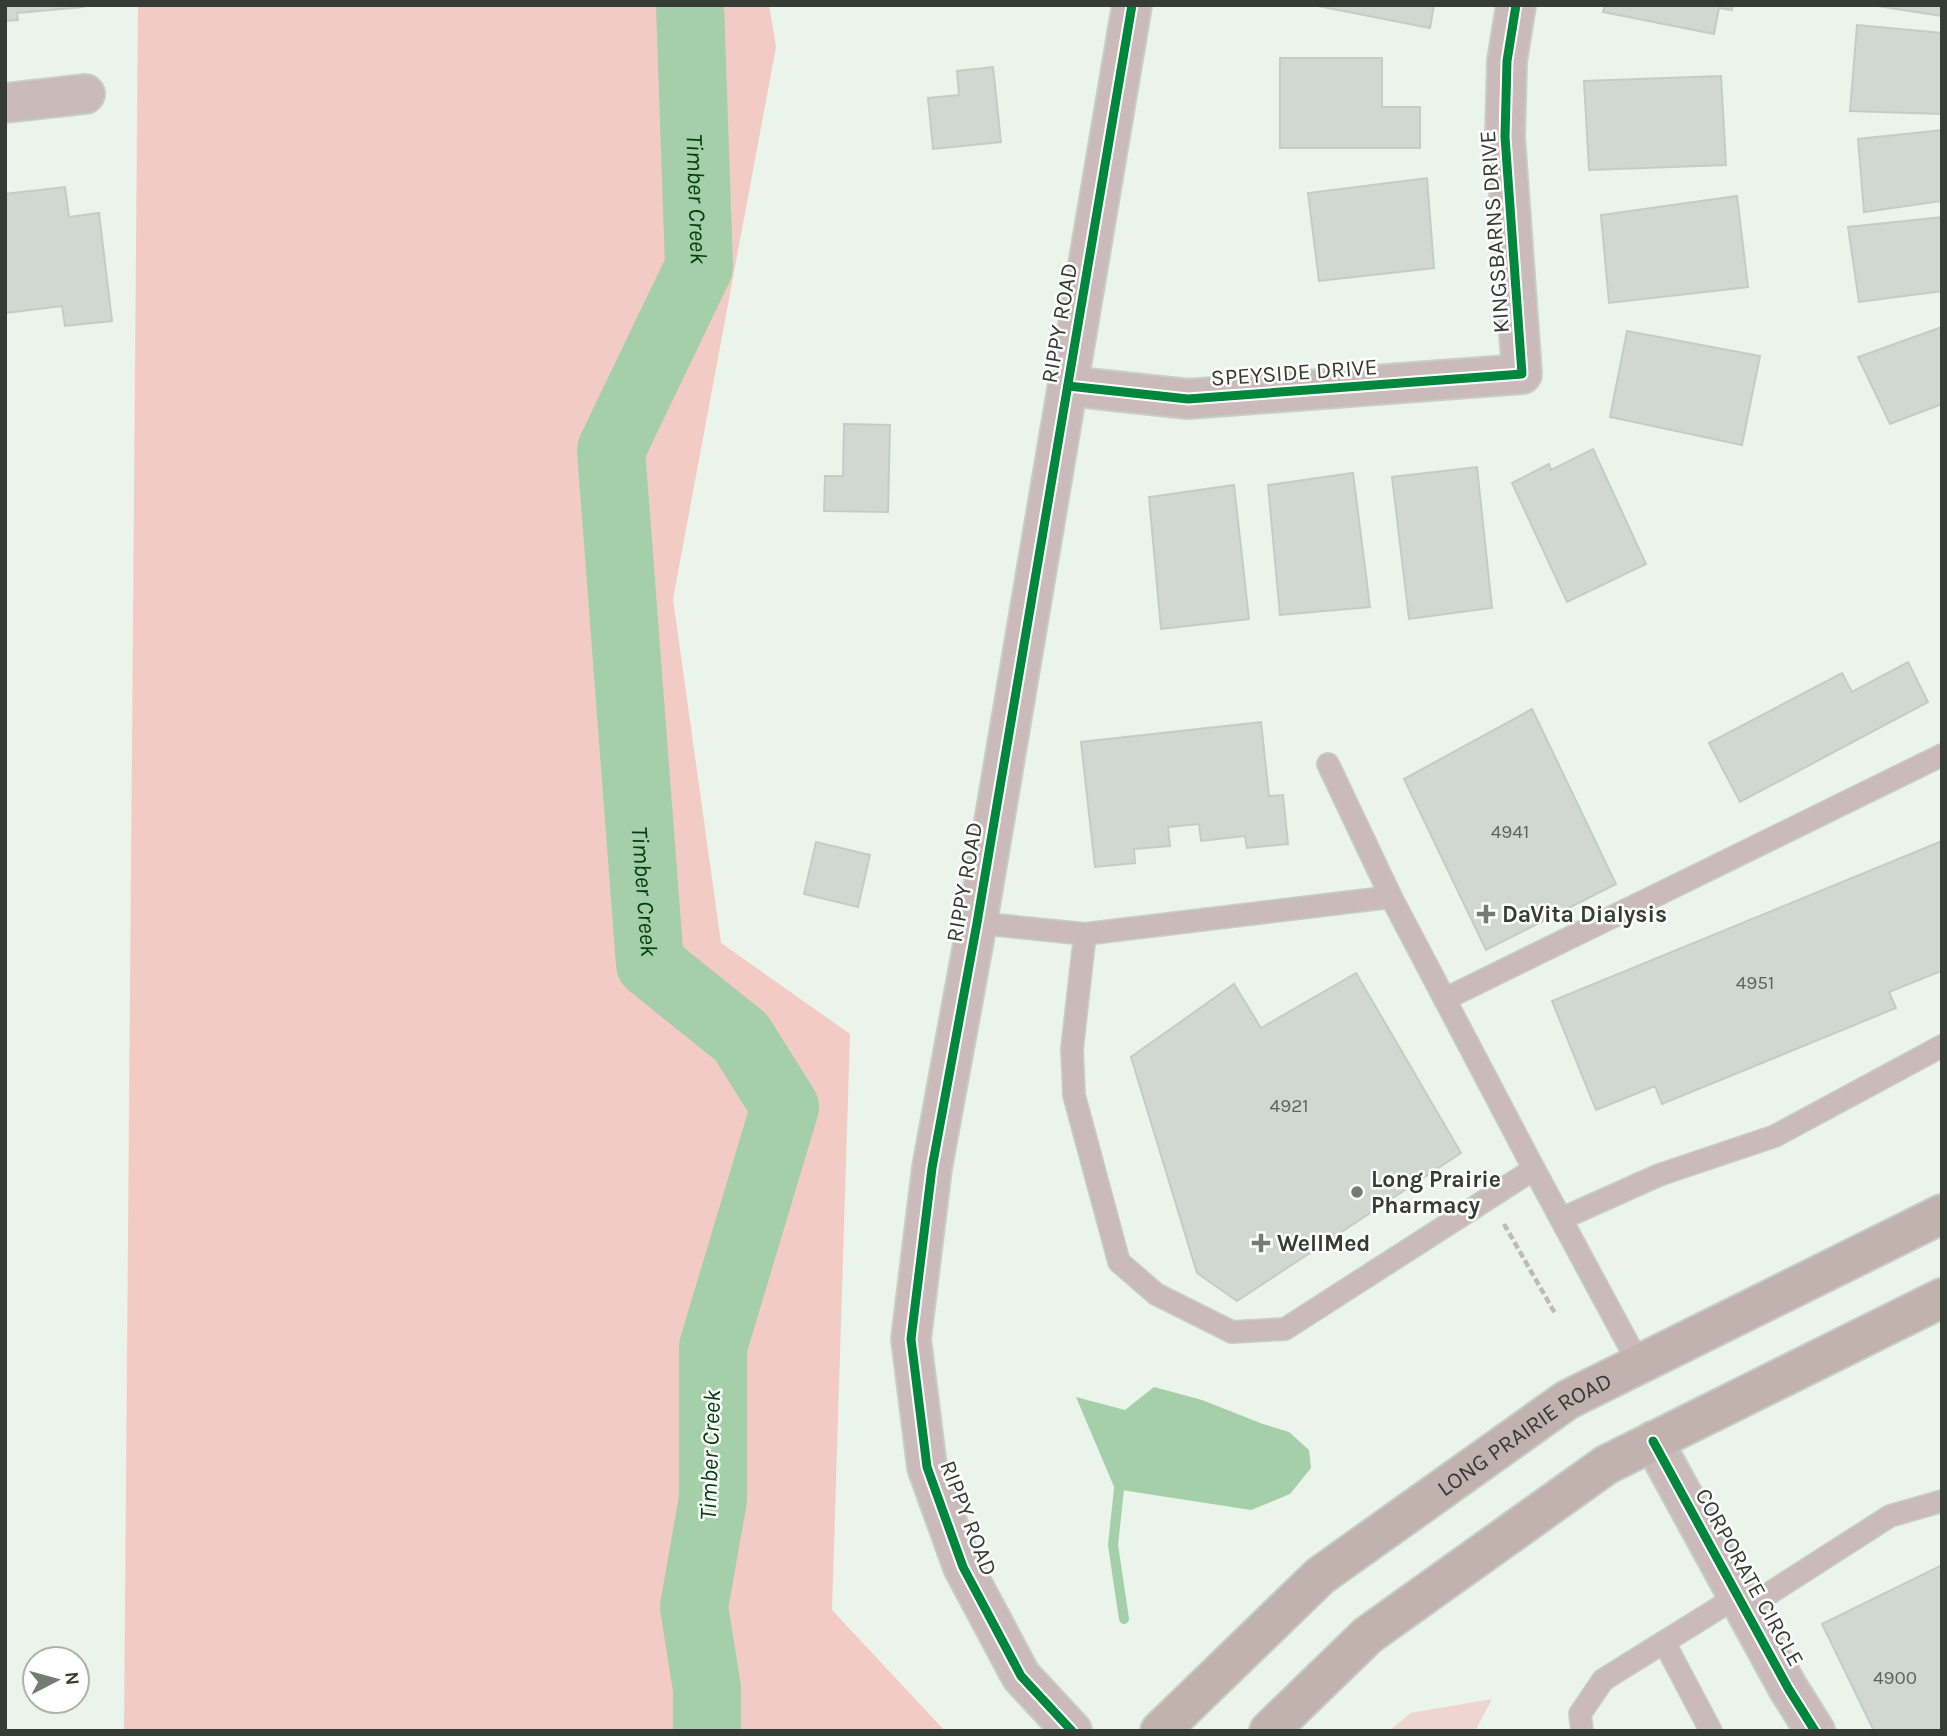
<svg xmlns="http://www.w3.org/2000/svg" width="1947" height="1736" font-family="Karla,sans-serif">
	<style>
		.green { fill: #eed5cf }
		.forest { fill: #f2cbc5 }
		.water { fill: #a4cfa8 }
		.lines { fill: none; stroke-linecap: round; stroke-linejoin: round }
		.stream { stroke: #a4cfa8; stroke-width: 10 }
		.river { stroke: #a4cfa8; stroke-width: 68 }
		.building { fill: #d1d8d1; stroke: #c5ccc5; stroke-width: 2 }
		.lane-casing { stroke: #c7cec7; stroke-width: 24 }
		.street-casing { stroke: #c7cec7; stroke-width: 42 }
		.primary-casing { stroke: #c7cec7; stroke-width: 42 }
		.path { stroke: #c0b9b5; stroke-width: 4.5; stroke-dasharray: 7 3.5; stroke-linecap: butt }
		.lane { stroke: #cabab9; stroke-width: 21 }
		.street { stroke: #cabab9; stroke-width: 38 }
		.primary { stroke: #c1b2ae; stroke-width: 38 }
		.cycleway-casing { stroke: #fff; stroke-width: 13 }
		.cycleway { stroke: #00873e; stroke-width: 9 }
		.poi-dot { fill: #747c74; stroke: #fff; stroke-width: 2.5 }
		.labels { text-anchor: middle; stroke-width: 5; stroke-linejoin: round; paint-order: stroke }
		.number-label { font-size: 19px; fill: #5c635c }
		.street-label { font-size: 23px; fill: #353c35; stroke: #fff }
		.poi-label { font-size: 23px; font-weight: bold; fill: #353c35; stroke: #fff; text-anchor: start }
		.water-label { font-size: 24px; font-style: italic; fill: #00400f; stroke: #fff }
	</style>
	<rect width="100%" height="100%" fill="#eaf4ea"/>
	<polygon class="green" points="1492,1699 1475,1731 1389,1731 1411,1713"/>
	<polygon class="forest" points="138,5 769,5 776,47 673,599 721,943 850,1034 832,1610 945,1731 124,1731"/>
	<polygon class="water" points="1154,1387 1202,1400 1263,1424 1289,1432 1309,1450 1311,1468 1290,1494 1251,1510 1115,1489 1076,1397 1125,1410"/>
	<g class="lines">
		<polyline class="stream" points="1119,1489 1113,1545 1124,1619"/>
		<path class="river" id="s1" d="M690,5L699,267L611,450L650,964L741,1037L785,1107L713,1347V1499L694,1607L707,1689V1731"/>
	</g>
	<g class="building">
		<polygon points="5,5 83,5 83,7 17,13 18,20 5,21"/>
		<polygon points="1313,5 1434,5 1430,28"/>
		<polygon points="1605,5 1733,5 1732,10 1719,8 1714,34 1603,12"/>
		<polygon points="1871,5 1942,5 1942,16"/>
		<polygon points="1857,25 1942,33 1942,114 1850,111"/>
		<polygon points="1280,58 1382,58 1382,107 1420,107 1420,148 1280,148"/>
		<polygon points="993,67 1001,142 933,149 928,98 959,95 957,71"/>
		<polygon points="1721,76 1726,165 1589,170 1584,81"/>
		<polygon points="1942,130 1942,201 1864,212 1858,139"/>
		<polygon points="1427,178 1434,268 1319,281 1308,193"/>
		<polygon points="65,187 69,217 99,213 112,321 65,326 62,306 5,313 5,194"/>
		<polygon points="1737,196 1748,287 1609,303 1601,215"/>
		<polygon points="1942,217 1942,291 1859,302 1848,227"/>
		<polygon points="1942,327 1942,404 1890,424 1858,357"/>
		<polygon points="1627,331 1760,356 1742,445 1610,417"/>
		<polygon points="844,424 890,425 888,512 824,511 825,476 843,476"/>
		<polygon points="1593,449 1646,564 1567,602 1512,483 1549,464 1551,470"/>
		<polygon points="1477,467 1492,608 1409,619 1392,477"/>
		<polygon points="1353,473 1370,607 1280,615 1268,485"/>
		<polygon points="1234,485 1249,619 1161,629 1149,497"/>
		<polygon points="1908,662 1928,702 1740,802 1709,743 1842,673 1852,692"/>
		<polygon points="1532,709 1616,884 1486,950 1404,779"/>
		<polygon points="1261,722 1269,796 1283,795 1288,844 1247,848 1245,836 1201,841 1199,824 1168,827 1170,846 1134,849 1135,863 1095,867 1081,742"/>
		<polygon points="1942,841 1942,973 1941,971 1889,992 1896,1008 1662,1104 1655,1086 1596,1110 1552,1001"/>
		<polygon points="816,842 870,855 858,907 804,894"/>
		<polygon points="1356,973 1461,1153 1237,1301 1197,1273 1131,1057 1234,984 1261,1028"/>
		<polygon points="1942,1565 1942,1730 1874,1731 1822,1624"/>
	</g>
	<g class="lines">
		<defs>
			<g id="lane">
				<polyline points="1328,764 1391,897"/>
				<polyline points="977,923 1085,934 1072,1049 1074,1095 1119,1262 1156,1294 1232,1332 1285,1329 1534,1169 1639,1364"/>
				<polyline points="1085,934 1391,897 1534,1169"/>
				<polyline points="1445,999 1942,755"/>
				<polyline points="1561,1219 1659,1175 1775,1136 1942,1046"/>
				<polyline points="1745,1609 1890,1516 1942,1501"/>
				<polyline points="1664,1642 1711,1731"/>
				<polyline points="1582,1731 1580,1714 1603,1680 1738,1596"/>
			</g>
			<g id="street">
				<polyline points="5,103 85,94"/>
				<polyline points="1068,386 1188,399 1522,374 1505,137 1507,61 1516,5"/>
				<polyline points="1653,1441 1788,1688 1815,1731"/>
				<polyline points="1072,1731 1021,1676 963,1567 927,1467 911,1339 932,1168 977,923 1132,5"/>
			</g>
			<g id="primary">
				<path id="s2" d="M1160,1731L1320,1576L1567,1400L1942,1214"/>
				<polyline points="1269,1731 1368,1635 1606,1465 1942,1298"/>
			</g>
		</defs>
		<use href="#lane" class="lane-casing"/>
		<use href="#street" class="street-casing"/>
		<use href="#primary" class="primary-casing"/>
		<polyline class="path" points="1504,1224 1556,1315"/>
		<use href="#lane" class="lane"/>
		<use href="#street" class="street"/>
		<use href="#primary" class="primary"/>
		<defs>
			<g id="cycleway">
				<polyline points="1068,386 1188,399 1522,374 1505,137 1507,61 1516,5"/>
				<polyline points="1653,1441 1788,1688 1815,1731"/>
				<polyline points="1072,1731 1021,1676 963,1567 927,1467 911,1339 932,1168 977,923 1132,5"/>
			</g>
		</defs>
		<use href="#cycleway" class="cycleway-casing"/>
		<use href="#cycleway" class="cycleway"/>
	</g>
	<g class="poi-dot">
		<path d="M1482.5 903.5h7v7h7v7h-7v7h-7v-7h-7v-7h7z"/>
		<circle cx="1357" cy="1192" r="7"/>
		<path d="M1257.5 1232.5h7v7h7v7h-7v7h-7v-7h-7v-7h7z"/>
	</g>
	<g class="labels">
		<g class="number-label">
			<text x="1510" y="838">4941</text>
			<text x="1755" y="989">4951</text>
			<text x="1289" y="1112">4921</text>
			<text x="1895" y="1684">4900</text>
		</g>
		<g class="street-label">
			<text transform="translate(1494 232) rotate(-94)" y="8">KINGSBARNS DRIVE</text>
			<text transform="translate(1059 323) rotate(-80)" y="8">RIPPY ROAD</text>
			<text transform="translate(1294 372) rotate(-4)" y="8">SPEYSIDE DRIVE</text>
			<text transform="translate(964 882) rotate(-80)" y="8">RIPPY ROAD</text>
			<text dy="8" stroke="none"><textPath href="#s2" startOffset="472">LONG PRAIRIE ROAD</textPath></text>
			<text transform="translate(969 1518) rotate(69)" y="8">RIPPY ROAD</text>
			<text transform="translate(1750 1577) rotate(61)" y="8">CORPORATE CIRCLE</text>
		</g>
		<g class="poi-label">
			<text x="1502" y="922">DaVita Dialysis</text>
			<text x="1371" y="1187">Long Prairie<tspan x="1371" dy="26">Pharmacy</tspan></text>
			<text x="1277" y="1251">WellMed</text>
		</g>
		<g class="water-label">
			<text dy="8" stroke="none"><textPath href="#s1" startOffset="194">Timber Creek</textPath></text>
			<text dy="8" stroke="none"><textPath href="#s1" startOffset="908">Timber Creek</textPath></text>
			<text transform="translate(710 1455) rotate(-88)" y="8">Timber Creek</text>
		</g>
	</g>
	<rect width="1947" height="1736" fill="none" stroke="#353c35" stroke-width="14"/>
	<g transform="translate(56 1680) rotate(84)"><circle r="33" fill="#ffffff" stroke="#aeb1ae" stroke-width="2"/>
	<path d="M0-5L12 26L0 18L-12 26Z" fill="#747c74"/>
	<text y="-10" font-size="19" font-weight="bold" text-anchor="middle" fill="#353c35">N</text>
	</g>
</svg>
